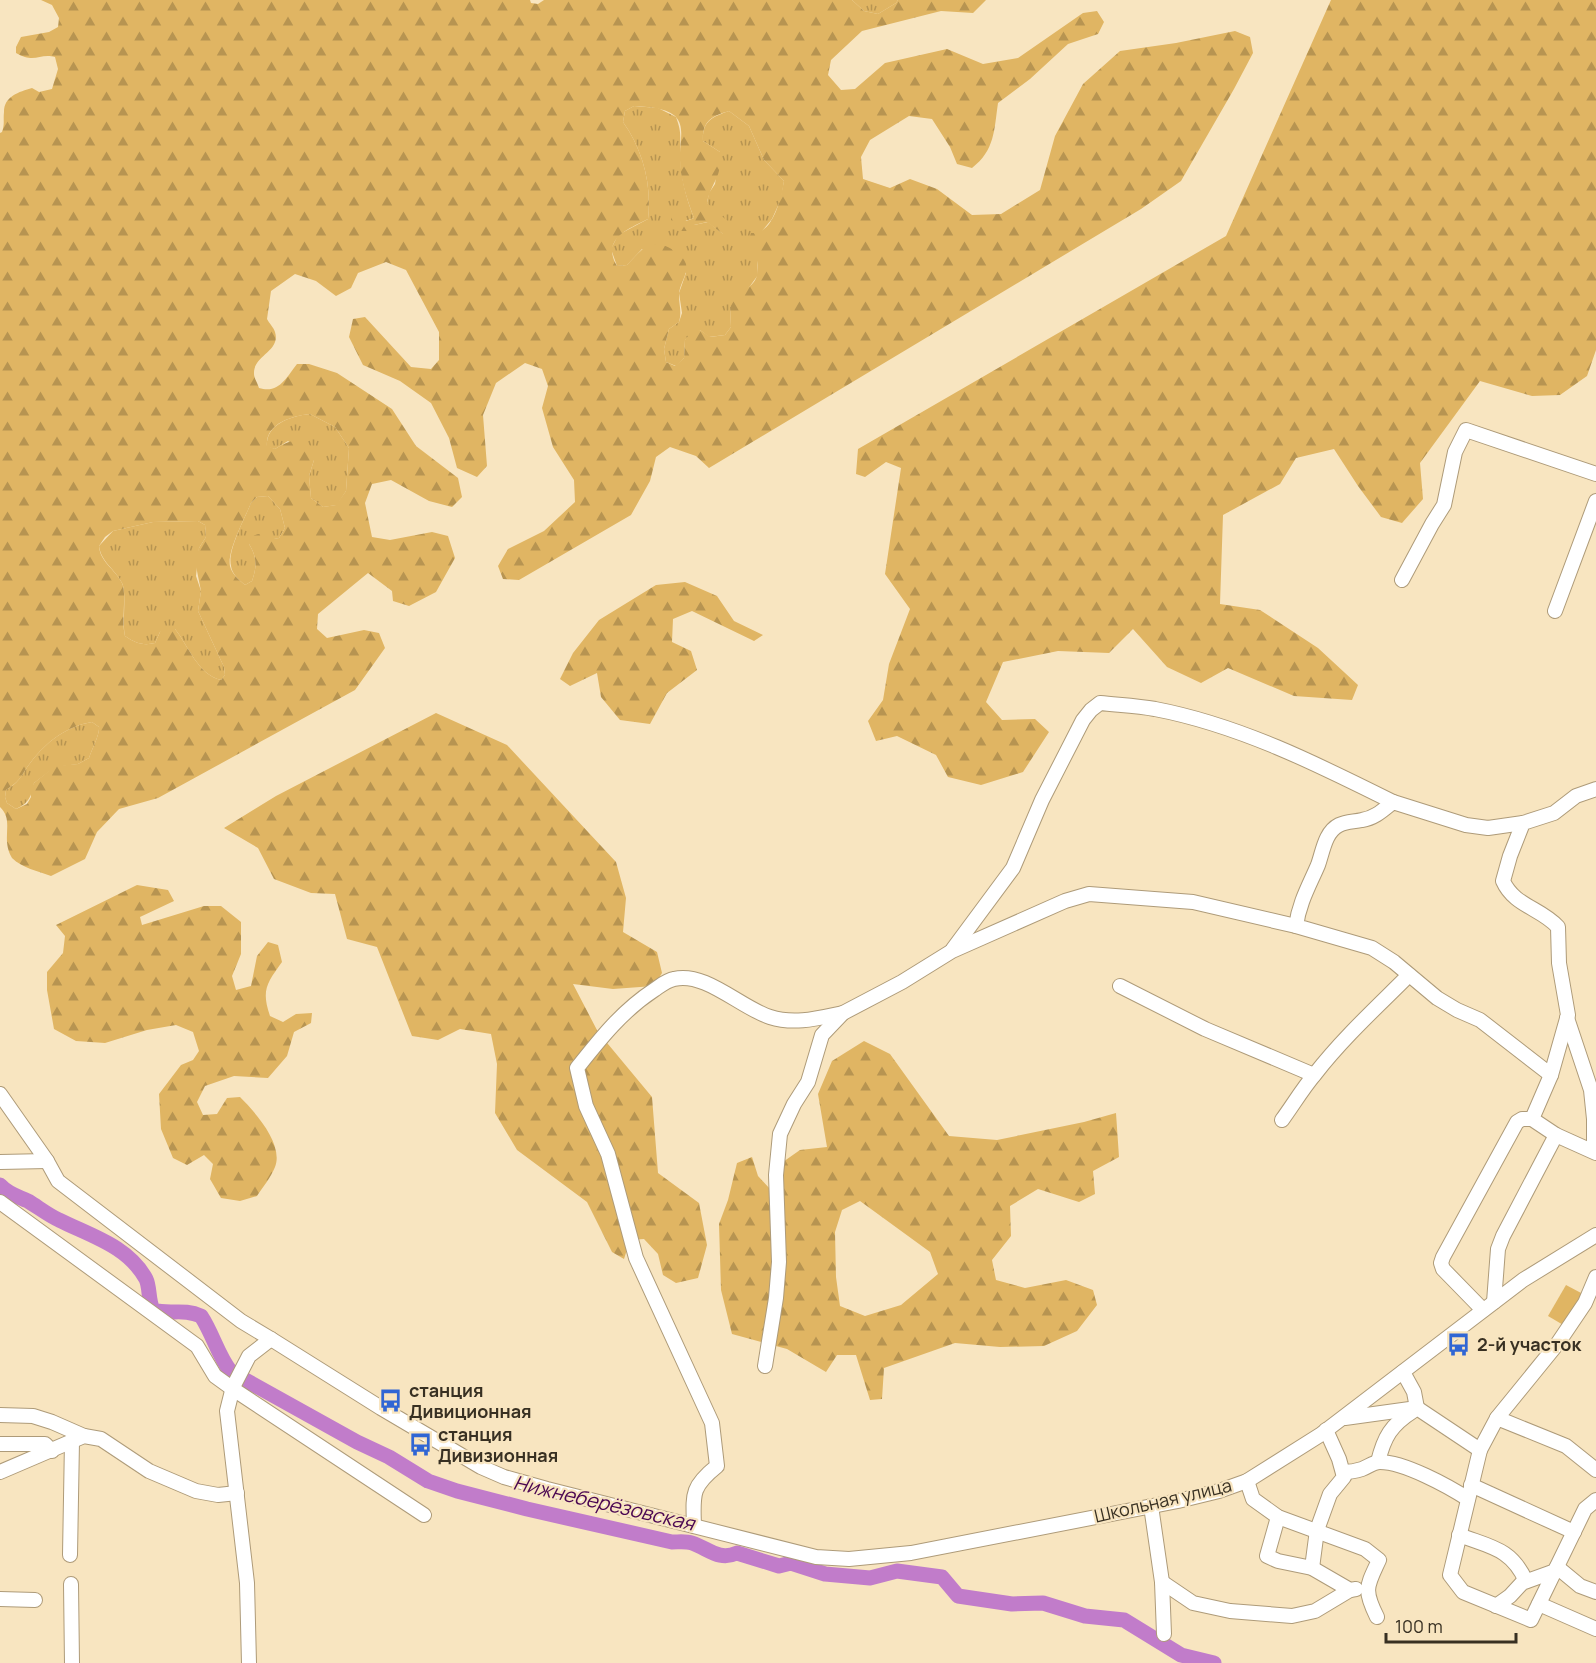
<svg xmlns="http://www.w3.org/2000/svg" width="1596" height="1663" font-family="Manrope,sans-serif">
	<style>
		.grass { fill: url(#grass-tufts) }
		.forest { fill: url(#forest-firs); fill-rule: evenodd }
		.pitch { fill: #e0b563 }
		.lines { fill: none; stroke-linecap: round; stroke-linejoin: round }
		.river { stroke: #c17cca; stroke-width: 15 }
		.minor-casing { stroke: #ae9b79; stroke-width: 16 }
		.minor { stroke: #fff; stroke-width: 14 }
		.labels { text-anchor: middle; stroke-width: 4.5; stroke-linejoin: round; paint-order: stroke }
		.poi-label { font-size: 18px; font-weight: bold; fill: #383022; stroke: #f8e5c0; text-anchor: start }
		.street-label { font-size: 18px; fill: #383022; stroke: #f8e5c0 }
		.water-label { font-size: 20px; font-style: italic; fill: #4a0752; stroke: #f8e5c0 }
	</style>
	<defs>
		<pattern id="grass-tufts" width="24" height="20" patternUnits="userSpaceOnUse" patternTransform="scale(1.5)"><rect width="24" height="20" fill="#e0b563"/><path d="M3 7l-1-3M5 7V3M7 7l1-3M15 17l-1-3M17 17v-4M19 17l1-3" fill="none" stroke="#b79451"/></pattern>
		<pattern id="forest-firs" width="22" height="20" patternUnits="userSpaceOnUse" patternTransform="scale(1.5)"><rect width="22" height="20" fill="#e0b563"/><path d="M5 1l3.5 6h-7zM16 11l3.5 6h-7z" fill="#b79451"/></pattern>
	</defs>
	<rect width="100%" height="100%" fill="#f8e5c0"/>
	<g class="grass">
		<polygon points="852,0 898,0 896,3 878,14 864,11"/>
		<path d="M634,106L658,108L676,117C682,133 680,137 680,153C680,175 686,198 694,218L685,221L672,220L694,225L708,222L723,234L707,203L709,193L715,184L720,152L703,141C702,121 712,117 729,111L749,126L764,160L784,181L781,199L772,219L762,231L757,256L758,275L750,286L730,307L731,327L725,335L709,337L700,330L685,340L684,358L676,366L666,362L664,349L669,329L679,322L682,313L679,293L686,273L642,249L627,265L617,266L611,249L618,235L648,219C652,185 643,150 623,122L625,111Z"/>
		<path d="M310,414L335,427L349,448L346,491L337,505L323,507L311,498L309,476L314,460L288,441L275,449L267,447C265,424 291,416 310,414Z"/>
		<path d="M268,496L280,509L285,528L279,538L249,544C257,557 257,567 252,581L245,585C239,580 232,574 231,566C227,551 245,518 251,503L257,497Z"/>
		<path d="M198,521L205,525L206,537L199,548L196,576L201,591L198,611L224,667L225,675L221,680C198,675 188,645 175,629L160,632L155,643C143,646 135,643 125,636C122,622 127,593 122,583C115,569 101,562 99,546L113,531L153,522Z"/>
		<path d="M92,722L99,727C100,734 92,749 89,758L78,764L55,767L34,783C31,797 29,803 16,809L7,803L5,797L6,790C22,780 20,776 31,762C46,742 67,726 92,722Z"/>
	</g>
	<g class="forest">
		<path d="M41,0H530L531,3L538,4L544,0H852L864,11L878,14L896,3L898,0H986L973,13L941,11L862,31L831,60L828,75L841,90L855,89L885,63L947,49L983,64L1018,58L1083,13L1097,11L1104,22L1098,34L1068,44L1030,79L998,103C994,130 995,150 972,168L957,164L950,147L932,119L909,116L870,140L861,157L863,179L890,188L910,179L937,189L972,215L1001,214L1040,190L1055,136L1083,84L1120,51L1176,43L1235,31L1250,37L1253,53L1234,89L1181,181L1141,209L709,468L696,456L670,447L656,457L650,481L631,515L519,580L503,579L498,566L508,549L544,531L575,502L574,480L553,447L542,408L548,386L542,369L525,363L496,383L483,415L487,466L477,477L457,468L449,438L431,403L400,381L363,365L349,337L353,319L365,317L411,367L431,369L439,360V332L406,270L386,262L358,273L351,288L336,296L316,281L295,274L271,291L267,319C269,323 274,328 275,332C281,352 253,355 254,374C254,378 258,384 259,388C279,394 286,378 297,364H309L337,373L392,409L416,446L458,478L462,497L452,507L429,501L391,480L372,484L365,503L372,537L390,540L432,532L448,536L455,558L436,592L409,606L393,601L392,591L368,573L318,614L317,629L327,638L364,630L379,633L385,648L355,690L158,798L119,809L97,832L85,859L51,876C38,871 22,868 12,858C0,838 15,821 0,807V133L2,132C5,123 3,121 4,112C4,96 19,92 32,88L39,92L52,89L58,69L55,57C39,53 35,64 16,53V47L21,37L49,32L58,27L59,18L52,5ZM634,106C647,107 664,107 675,116C685,126 680,141 680,153C679,175 686,197 694,218L686,221L678,210H672L671,220L681,231H689L694,225L707,222L723,234L730,232L732,225L707,203C711,182 723,177 720,152L703,141C702,121 712,116 729,111L749,126L764,160L784,181C781,196 776,223 761,231C758,233 754,233 751,233L749,239C755,252 765,274 750,286C747,289 740,290 736,292L730,307L731,327L725,335L710,337L700,330L692,331L685,340L684,358L675,366L666,362L664,349L669,329L679,322C682,312 679,305 679,295C679,284 688,276 686,264C684,258 678,253 673,250C651,236 642,249 627,265L617,266C601,239 628,229 648,219C652,185 643,150 623,122L625,111ZM310,414L335,427L349,448L346,491L336,505L323,507L311,498L309,476L314,460L315,450C301,436 290,440 275,449L267,446C265,424 291,416 310,414ZM268,496L280,509L285,528L279,538L273,539C263,533 253,530 249,544C257,557 257,567 252,581L245,585C239,580 232,574 230,566C227,551 245,518 251,503L257,497ZM198,521L205,525L206,537L199,548L195,561L201,591L198,611L224,667L225,675L221,680C198,675 188,645 175,629L167,626L160,632L155,643C143,646 135,643 125,636C121,622 127,593 122,583C115,569 100,562 99,546L105,537L113,531L153,522ZM92,722L99,727C100,734 92,749 89,758L78,764L55,766L34,783L30,791L31,797L27,804L16,809L7,803L5,797L6,790C23,779 20,776 31,762C46,742 67,726 92,722Z"/>
		<polygon points="1331,0 1596,0 1596,350 1587,376 1560,395 1532,396 1480,381 1420,463 1423,499 1402,523 1381,517 1358,486 1334,449 1296,458 1280,484 1223,515 1220,604 1260,610 1318,648 1358,685 1352,700 1294,696 1228,668 1201,683 1167,667 1133,629 1109,653 1058,651 1003,662 986,702 1002,720 1035,719 1049,732 1023,772 981,785 948,777 936,755 897,736 876,741 868,721 883,700 889,664 910,609 885,574 901,468 886,462 865,477 856,474 858,449 1226,236"/>
		<polygon points="685,582 717,596 734,621 763,635 754,641 692,611 673,619 672,642 691,651 697,670 667,693 650,724 620,720 601,697 597,673 570,686 560,679 573,653 599,620 656,585"/>
		<polygon points="436,713 507,745 616,862 626,898 623,932 657,952 662,973 654,986 613,989 573,984 598,1032 652,1097 658,1173 699,1203 707,1245 698,1278 676,1283 663,1275 658,1254 644,1239 630,1240 624,1259 612,1252 587,1202 517,1150 495,1113 497,1064 491,1034 460,1029 438,1040 412,1036 377,947 347,939 335,894 311,893 274,879 258,848 224,828 276,796"/>
		<path d="M137,885L168,890L174,901L140,917L142,925L204,906H221L241,922V954L232,976L236,990L251,986L257,956L268,942L278,945L282,962C267,983 261,990 270,1016L283,1022L296,1014L312,1013L311,1023L294,1032L287,1056L268,1078L234,1076L205,1086L197,1102L203,1115L217,1114L227,1098L240,1097C255,1112 284,1144 275,1167C271,1177 263,1187 257,1196L240,1201L221,1198L210,1179L213,1164L204,1155L187,1165L173,1158L161,1129L159,1094L181,1065L193,1060L199,1051L193,1032L176,1025L147,1030L105,1043L76,1041L54,1029L47,990V972L63,953L65,936L56,925Z"/>
		<path d="M864,1041L890,1054L949,1136L997,1140L1084,1122L1116,1113L1119,1157L1093,1171L1095,1194L1079,1202L1038,1189L1010,1206L1011,1236L992,1260L996,1280L1025,1288L1066,1280L1093,1290L1097,1305L1077,1331L1044,1346L1000,1347L955,1343L884,1368L882,1399L870,1400L856,1355H837L826,1372L787,1349L732,1334L721,1290L719,1224L728,1200L737,1163L752,1157L758,1176L781,1201L780,1164L800,1150L827,1147L818,1094L832,1061ZM860,1201L930,1252L938,1274L901,1305L865,1316L840,1306L836,1277L835,1232L842,1210Z"/>
	</g>
	<polygon class="pitch" points="1566,1285 1583,1294 1565,1326 1548,1316"/>
	<g class="lines">
		<path class="river" d="M0,1185C8,1194 17,1196 28,1201C38,1207 48,1215 59,1220C91,1236 128,1246 146,1279C150,1287 148,1300 153,1310C170,1315 183,1308 201,1316C213,1334 218,1356 231,1372L357,1442L389,1457L428,1481L457,1491L527,1509L672,1542C679,1542 686,1541 692,1543C709,1549 719,1561 737,1553L779,1566L791,1563L825,1574L870,1578L897,1571L942,1577L958,1596L1012,1604L1043,1603L1085,1616L1124,1620L1181,1655L1214,1663"/>
		<defs>
			<g id="minor">
				<polyline points="1402,580 1432,524 1444,505 1455,452 1466,430 1596,474"/>
				<polyline points="1555,611 1596,501"/>
				<path d="M1596,789L1576,796L1554,813L1523,823L1510,856L1503,881C1514,906 1541,908 1558,927L1559,963L1568,1015L1551,1075L1532,1119L1556,1135L1596,1153"/>
				<path d="M1523,823L1488,828L1466,825L1393,802C1383,810 1375,818 1362,820C1353,822 1347,821 1339,825C1325,832 1323,851 1318,865C1309,886 1299,903 1296,926L1372,948L1394,962L1437,998L1457,1010L1480,1020L1551,1075"/>
				<path d="M953,949L1013,868L1042,800L1083,720L1091,710L1100,703C1118,705 1137,706 1155,709C1239,725 1317,764 1393,802"/>
				<polyline points="1120,986 1205,1029 1314,1075"/>
				<polyline points="1567,1018 1591,1090 1594,1119 1594,1151"/>
				<polyline points="0,1094 47,1161 58,1181 241,1321 271,1339 381,1408 481,1467 504,1477 547,1489 816,1557 849,1559 911,1553 1178,1501 1219,1491 1247,1481 1320,1435 1523,1280 1596,1235"/>
				<path d="M1282,1120C1293,1105 1303,1088 1315,1074C1343,1038 1377,1007 1409,975"/>
				<polyline points="0,1162 47,1161"/>
				<polyline points="0,1202 197,1346 215,1376 233,1389 424,1515"/>
				<polyline points="1494,1302 1498,1249 1503,1236 1556,1135"/>
				<polyline points="1483,1310 1443,1269 1441,1263 1443,1257 1517,1122 1522,1119 1532,1119"/>
				<polyline points="765,1366 776,1298 779,1262 776,1175 780,1134 794,1104 808,1082 822,1035 843,1013 902,982 952,951 1065,901 1089,894 1193,902 1296,926"/>
				<polyline points="1403,1372 1414,1392 1417,1408"/>
				<polyline points="1417,1408 1480,1450 1497,1418 1566,1446 1596,1470"/>
				<polyline points="0,1415 33,1416 52,1422 84,1436"/>
				<polyline points="1345,1418 1417,1408"/>
				<polyline points="1497,1418 1558,1343 1585,1303 1596,1277"/>
				<polyline points="0,1444 45,1444 52,1451"/>
				<polyline points="1480,1450 1450,1575 1463,1592 1531,1620 1585,1509 1596,1500"/>
				<path d="M1378,1462C1384,1437 1391,1425 1413,1411"/>
				<polyline points="0,1472 84,1436 101,1439 149,1471 196,1491 218,1495 237,1493"/>
				<path d="M1343,1472C1350,1472 1356,1471 1362,1469C1368,1467 1373,1462 1380,1462C1404,1462 1448,1486 1468,1499"/>
				<path d="M1247,1481L1253,1499L1278,1517L1365,1549L1379,1560C1367,1586 1363,1589 1377,1617"/>
				<polyline points="1471,1485 1574,1532"/>
				<polyline points="1151,1506 1162,1582 1164,1634"/>
				<polyline points="1278,1517 1267,1556 1278,1561 1312,1568 1350,1590 1356,1589"/>
				<path d="M694,1526C693,1494 691,1487 717,1466L712,1423L636,1258L608,1154L586,1106L577,1068C600,1039 622,1011 654,990C660,986 667,980 674,979C705,971 741,1008 770,1017C795,1025 819,1018 843,1013"/>
				<path d="M1459,1535C1490,1547 1511,1548 1526,1581"/>
				<polyline points="70,1555 72,1441"/>
				<polyline points="1557,1567 1580,1586 1596,1592"/>
				<polyline points="1312,1568 1317,1530 1330,1494 1344,1477 1339,1459 1326,1430"/>
				<polyline points="1162,1582 1193,1603 1230,1611 1292,1616 1315,1611 1350,1590"/>
				<polyline points="71,1584 72,1663"/>
				<polyline points="0,1599 35,1600"/>
				<polyline points="1539,1604 1596,1629"/>
				<polyline points="1496,1606 1510,1596 1522,1583 1555,1571"/>
				<polyline points="249,1663 247,1583 227,1411 233,1387 249,1356 271,1339"/>
			</g>
		</defs>
		<use href="#minor" class="minor-casing"/>
		<use href="#minor" class="minor"/>
	</g>
	<defs>
		<symbol id="bus-bare" viewBox="-9 -9 18 18"><path d="M-5-6H5V4H4V6H2V4H-2V6H-4V4H-5ZM-3.5-4V0h7V-4ZM-3.5 1.2v1.5H-2V1.2ZM2 1.2v1.5H3.5V1.2Z" fill="#3066d4" stroke="#f8e5c0" stroke-width="2.5" paint-order="stroke"/></symbol>
	</defs>
	<g fill-rule="evenodd">
		<use href="#bus-bare" x="1442" y="1328" width="33" height="33"/>
		<use href="#bus-bare" x="374" y="1384" width="33" height="33"/>
		<use href="#bus-bare" x="404" y="1428" width="33" height="33"/>
	</g>
	<g class="labels">
		<g class="poi-label">
			<text x="1477" y="1351">2-й участок</text>
			<text x="409" y="1397">станция<tspan x="409" dy="21">Дивиционная</tspan></text>
			<text x="438" y="1441">станция<tspan x="438" dy="21">Дивизионная</tspan></text>
		</g>
		<g class="street-label">
			<text transform="translate(1163 1501) rotate(-13)" y="6">Школьная улица</text>
		</g>
		<g class="water-label">
			<text transform="translate(604 1503) rotate(13)" y="7">Нижнеберёзовская</text>
		</g>
	</g>
	<path d="M1386 1633v9h130v-9" fill="none" stroke="#383022" stroke-width="3"/>
	<text x="1395" y="1633" font-size="18" fill="#383022" stroke="#f8e5c0" stroke-width="4.5" paint-order="stroke">100 m</text>
</svg>
